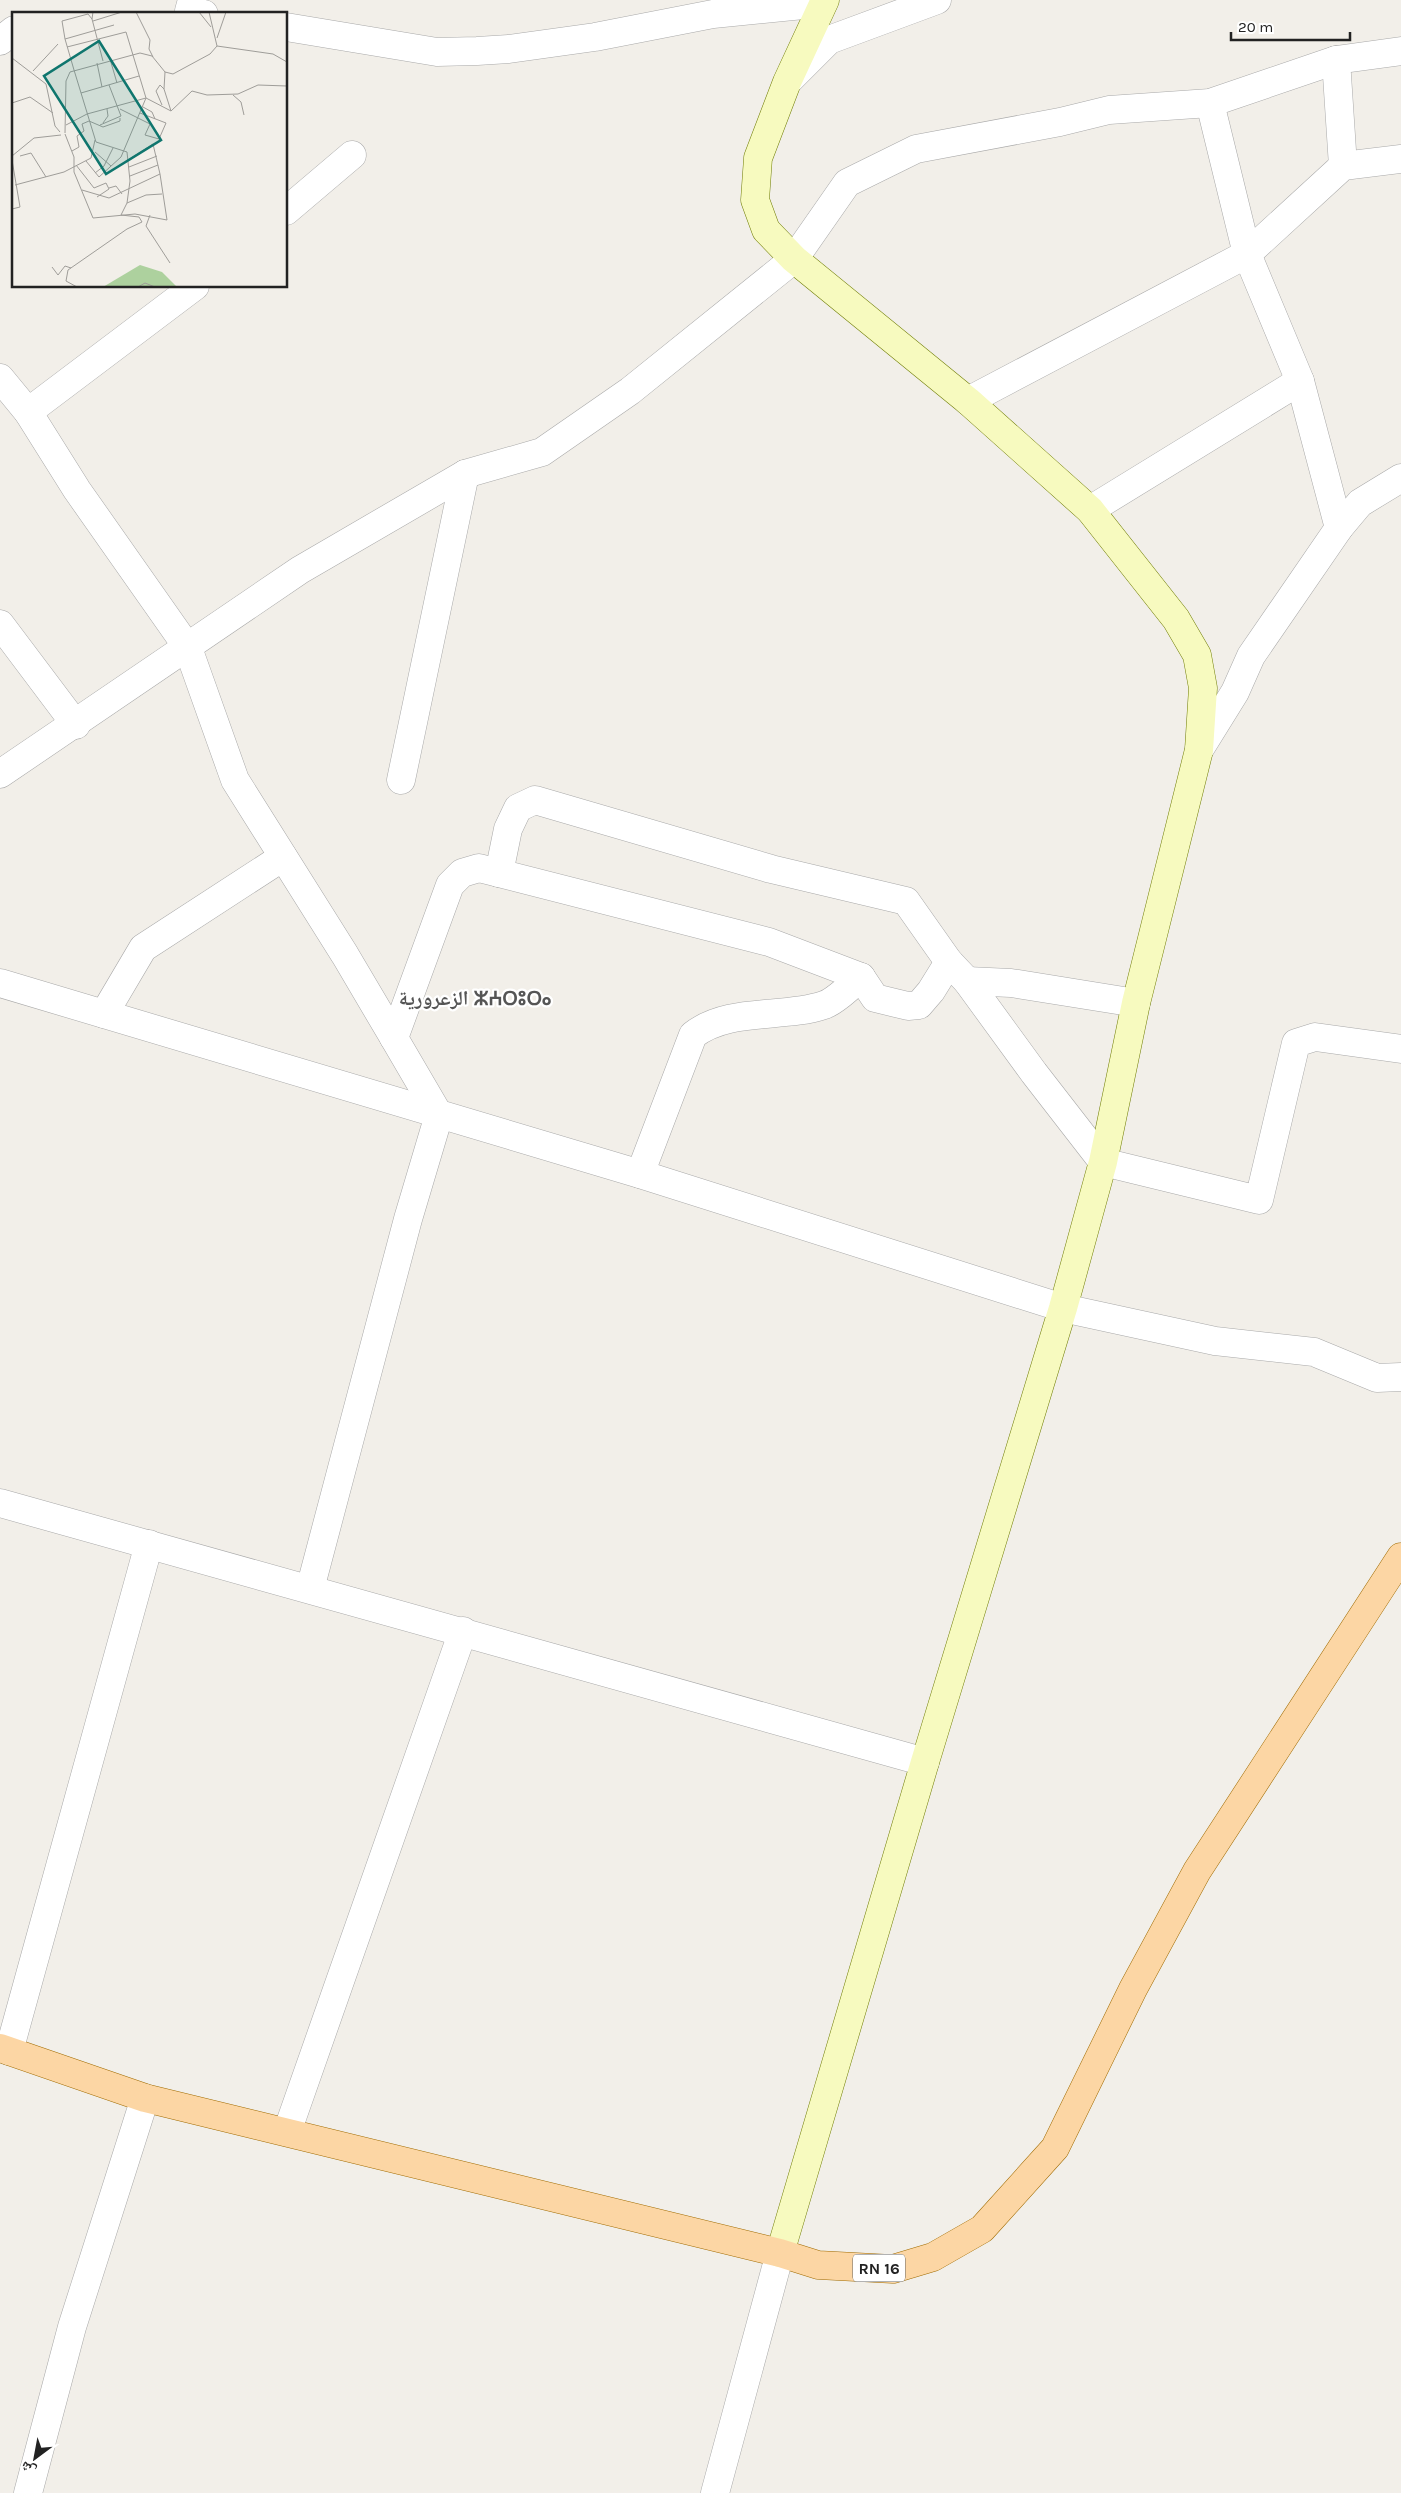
<svg xmlns="http://www.w3.org/2000/svg" width="1401" height="2493" font-family="Karla,'Noto Naskh Arabic','Noto Sans Tifinagh',sans-serif">
	<style>
		.lines { fill: none; stroke-linecap: round; stroke-linejoin: round }
		.minor-casing { stroke: #a9a9a9; stroke-width: 29 }
		.secondary-casing { stroke: #707d05; stroke-width: 29 }
		.primary-casing { stroke: #a06b00; stroke-width: 29 }
		.minor { stroke: #fff; stroke-width: 28 }
		.secondary { stroke: #f7fabf; stroke-width: 28 }
		.primary { stroke: #fcd6a4; stroke-width: 28 }
		.labels { text-anchor: middle; stroke-width: 4.5; stroke-linejoin: round; paint-order: stroke }
		.shield { fill: #fff; stroke: #646464; stroke-width: 1 }
		.shield-label { font-size: 16px; font-weight: bold; fill: #222 }
		.quarter-label { font-size: 20px; font-weight: bold; fill: #555; stroke: #fff }
		.inset-road { fill: none; stroke: #9f9d99; stroke-width: 1 }
		.view { fill: #0f766e; fill-opacity: 0.15; stroke: #0f766e; stroke-width: 2.5 }
		.inset-edge { fill: none; stroke: #222; stroke-width: 2.5 }
	</style>
	<rect width="100%" height="100%" fill="#f2efe9"/>
	<g class="lines">
		<defs>
			<g id="minor">
				<polyline points="192,0 189,11 204,14"/>
				<polyline points="286,27 437,52 477,51 509,49 595,37 713,14 823,3"/>
				<polyline points="0,41 14,30"/>
				<polyline points="1336,60 1343,166"/>
				<polyline points="790,79 829,40 937,0"/>
				<polyline points="1210,103 1247,254 1300,381 1339,528"/>
				<polyline points="286,211 352,155"/>
				<polyline points="195,286 28,412 77,490 188,648 235,780 345,955 394,1038"/>
				<polyline points="0,378 28,412"/>
				<polyline points="968,401 1247,254 1343,166 1401,159"/>
				<polyline points="1090,510 1300,381"/>
				<polyline points="0,624 76,725"/>
				<polyline points="1199,750 1235,692 1251,656 1339,528 1360,503 1401,478"/>
				<polyline points="0,774 300,570 465,474 542,452 630,391 794,259 847,183 916,149 1060,122 1109,110 1210,103 1336,60 1401,51"/>
				<polyline points="401,780 465,474"/>
				<polyline points="499,873 508,829 518,808 535,800 771,869 906,901 949,962 967,981 1034,1073 1103,1162 1259,1200 1296,1043 1315,1037 1401,1049"/>
				<polyline points="967,981 1011,983 1136,1003"/>
				<polyline points="0,983 640,1174 1063,1308 1215,1341 1314,1352 1377,1378 1401,1377"/>
				<polyline points="104,1014 143,948 283,857"/>
				<path d="M640,1174L693,1035C729,1007 783,1019 824,1005C834,1002 852,985 861,977"/>
				<polyline points="0,1503 925,1762"/>
				<polyline points="310,1589 408,1219 439,1115 394,1038 450,885 462,873 479,868 769,942 861,977 875,998 908,1006 919,1005 931,991 949,962"/>
				<polyline points="9,2051 149,1544"/>
				<polyline points="287,2132 463,1631"/>
				<polyline points="28,2493 72,2327 145,2098"/>
				<polyline points="715,2493 780,2253"/>
			</g>
			<polyline id="secondary" points="780,2253 925,1762 1063,1308 1103,1162 1136,1003 1199,750 1203,688 1197,655 1176,619 1090,510 968,401 794,259 766,230 755,200 758,158 787,82 825,0"/>
			<polyline id="primary" points="0,2048 145,2098 780,2253 818,2265 893,2269 933,2257 982,2229 1055,2148 1133,1989 1197,1871 1401,1557"/>
		</defs>
		<use href="#minor" class="minor-casing"/>
		<use href="#secondary" class="secondary-casing"/>
		<use href="#primary" class="primary-casing"/>
		<use href="#minor" class="minor"/>
		<use href="#secondary" class="secondary"/>
		<use href="#primary" class="primary"/>
	</g>
	<g class="labels">
		<rect class="shield" x="853" y="2254.5" width="52" height="27" rx="4"/>
		<g class="shield-label">
			<text x="879" y="2274">RN 16</text>
		</g>
		<g class="quarter-label">
			<text x="475" y="1005">الزعرورية ⵣⵄⵔⵓⵔⴰ</text>
		</g>
	</g>
	<g transform="translate(12 12)">
		<rect width="275" height="275" fill="#f2efe9"/>
		<path d="M128,253L150,260L165,275H91Z" fill="#add19e"/>
		<path class="inset-road" d="M81,0L80,7L91,49M124,0L138,28L137,37L141,45M187,0L199,15M81,9L110,0M205,26L214,0M53,27L50,9L76,2L80,7M205,34L261,42L275,50M55,35L114,20L134,86L109,145L87,165L74,149M0,46L34,72L43,114L48,120M98,47L105,71M85,51L90,75M62,58L53,27L102,13M62,58L84,130L115,140L118,169L115,191L109,203L127,205L130,210L115,217L56,258L54,269L65,275M21,59L46,32M153,60L152,77L159,99L180,79L195,83L226,82L246,73L275,74M69,81L127,64M221,83L229,90L232,103M0,91L18,85L41,101M150,93L144,79L148,73L152,77M131,95L140,100L143,107M108,97L138,112L133,123L147,127L154,111L128,101M91,111L96,104L95,97M54,113L75,102L134,86L159,99M88,113L109,104L97,73M53,121L54,69L58,60L128,41L140,44L153,60L161,62L198,42L205,34L197,0M53,122L62,145V160L81,206L123,202L155,208L148,162M60,139L67,135L65,124L72,119L70,112L77,109L91,115L108,109V106M83,140L99,154M0,144L22,126L49,123M8,144L19,141L34,165M0,148L8,195L0,197M64,153L82,176L94,171L97,177L85,185M117,155L145,144M83,161L92,154L101,136M118,164L146,153M3,173L52,160L79,146L83,128M97,176L104,174L110,182M70,178L97,186L148,162L141,132L116,148M115,191L134,183L150,182M138,203L134,214L158,251M40,255L46,263L53,254L59,256M126,275L133,271L143,275"/>
		<path class="view" d="M87,29L149,128L94,162L32,64Z"/>
		<rect width="275" height="275" class="inset-edge"/>
	</g>
	<g transform="translate(35 2458) rotate(212)" stroke="#ffffff" stroke-width="4" paint-order="stroke">
	<path d="M0-4L9 19L0 12L-9 19Z" fill="#222222"/>
	<text y="-8" font-size="14" font-weight="bold" text-anchor="middle" fill="#222222">ش</text>
	</g>
	<path d="M1231 32v8h119v-8" fill="none" stroke="#222222" stroke-width="2.5"/>
	<text x="1238" y="32" font-size="15" fill="#222222" stroke="#ffffff" stroke-width="4" paint-order="stroke">20 m</text>
</svg>
